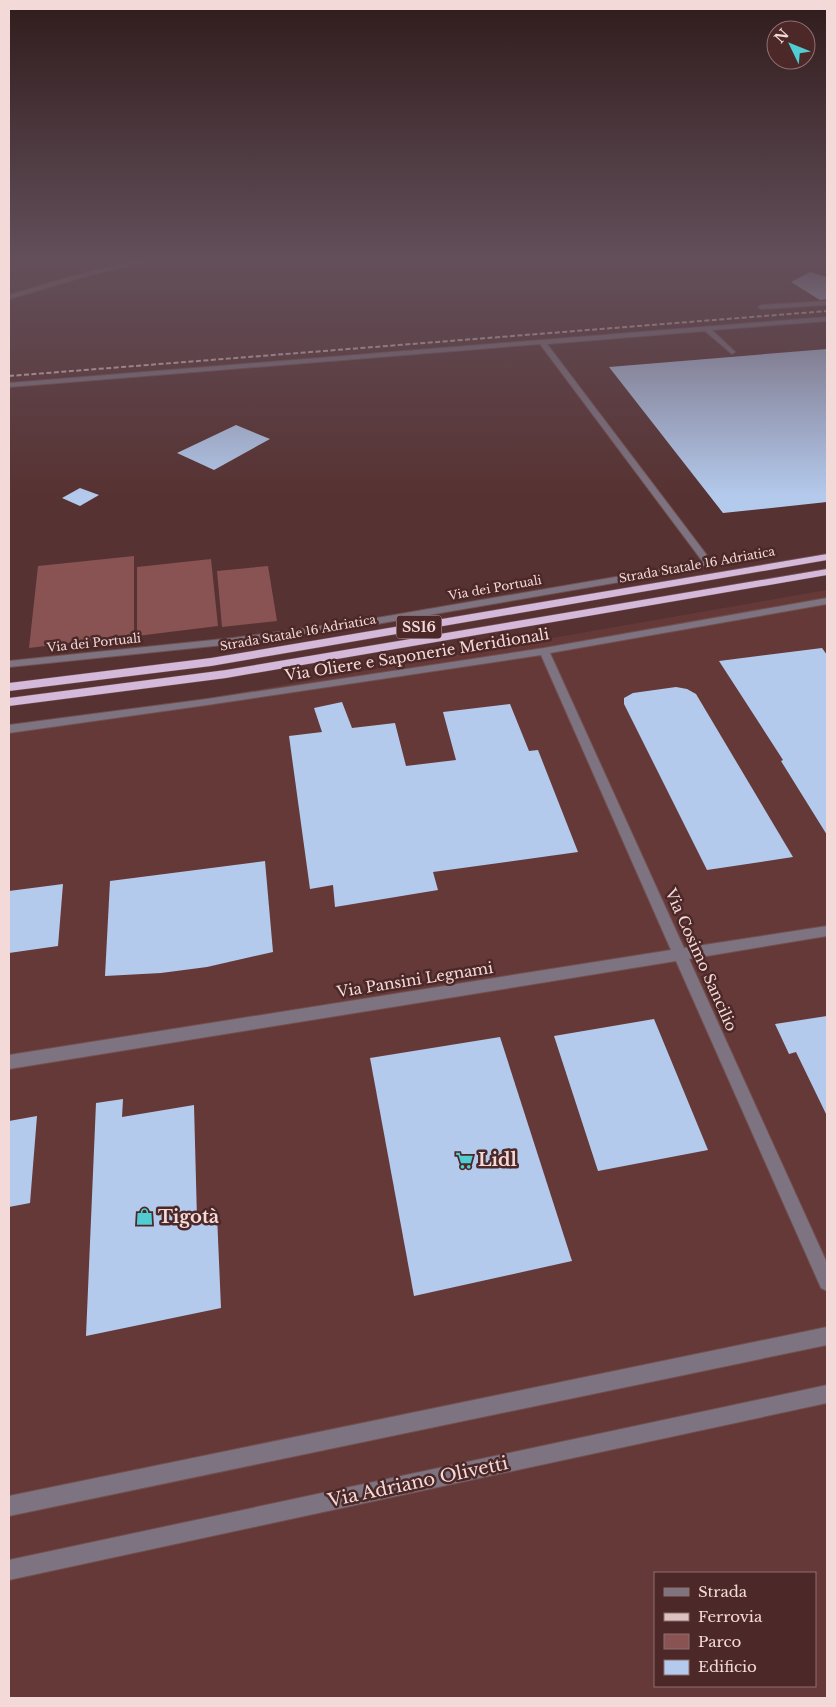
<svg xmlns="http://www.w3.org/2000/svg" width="836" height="1707" font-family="'Libre Baskerville',serif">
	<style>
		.built { fill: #663939; fill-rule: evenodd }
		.green { fill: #895253 }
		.building { fill: #b4caed }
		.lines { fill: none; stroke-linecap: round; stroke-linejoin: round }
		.minor-casing { stroke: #735050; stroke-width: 2 }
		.highway-casing { stroke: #735050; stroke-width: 1 }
		.minor { fill: #7e7380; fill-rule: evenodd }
		.highway { fill: #d4b9db; fill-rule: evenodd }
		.rail { stroke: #dcc1c1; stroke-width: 2; stroke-dasharray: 5 2.5; stroke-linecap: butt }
		.labels { text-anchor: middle; stroke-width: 5; stroke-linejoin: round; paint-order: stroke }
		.far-street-label { font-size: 12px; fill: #f3dad9; stroke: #4c2828 }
		.shield { fill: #4c2828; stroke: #c1a5a4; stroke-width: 1 }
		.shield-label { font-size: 14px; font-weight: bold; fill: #f3dad9 }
		.street-label { font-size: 15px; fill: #f3dad9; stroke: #4c2828 }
		.near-poi-label { font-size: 18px; font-weight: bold; fill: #f3dad9; stroke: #4c2828; text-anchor: start }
		.near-street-label { font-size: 18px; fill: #f3dad9; stroke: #4c2828 }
	</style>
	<rect width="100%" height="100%" fill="#573232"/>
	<path class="built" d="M827,590V1698H9V733ZM655,1573H815V1686H655Z"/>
	<g class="green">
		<polygon points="134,556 134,635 29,648 38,566"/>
		<polygon points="211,559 218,626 137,636 137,567"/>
		<polygon points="268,566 277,621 222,627 217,571"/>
	</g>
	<g class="building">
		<polygon points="810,272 827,277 827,299 820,300 791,282"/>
		<polygon points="827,349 827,502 723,513 609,367"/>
		<polygon points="236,425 270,439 214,470 177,453"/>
		<polygon points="80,488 99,495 80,506 62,498"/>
		<polygon points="822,648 827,655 827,835 781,761 783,760 719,661"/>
		<polygon points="676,687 687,689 696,694 793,857 707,870 624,704 624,698 633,693"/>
		<polygon points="342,702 352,728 395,723 406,766 456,760 443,712 510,704 529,751 538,750 578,852 433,872 438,890 335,907 333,885 310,889 289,736 322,732 314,708"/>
		<polygon points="265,861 273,952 207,967 161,973 105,976 110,881"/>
		<polygon points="63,884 58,946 9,953 9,891"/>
		<polygon points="827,1016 827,1116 796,1052 789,1054 775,1024"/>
		<polygon points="654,1019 708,1150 598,1171 554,1036"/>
		<polygon points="500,1037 572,1261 414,1296 370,1058"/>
		<polygon points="123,1099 122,1117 194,1105 197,1219 217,1215 221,1308 86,1336 96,1103"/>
		<polygon points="37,1116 30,1203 9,1207 9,1121"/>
	</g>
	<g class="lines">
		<defs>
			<g id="minor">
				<path d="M158,258H172L108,270L9,299V295C58,280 107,265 158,258Z"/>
				<polygon points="827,301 827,305 761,309 758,307 761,305"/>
				<polygon points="827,317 827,321 712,330 734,351 735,352 732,354 705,331 547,344 712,562 712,566 365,626 233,644 9,667 9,661 233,638 365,620 703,562 540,344 9,387 9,383"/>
				<polygon points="827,598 827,604 550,653 684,948 827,926 827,936 689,959 827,1263 827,1291 821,1288 676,961 9,1069 9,1055 671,950 541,655 207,705 9,733 9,725 207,699 544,648"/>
				<polygon points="827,1327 827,1345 9,1516 9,1496"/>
				<polygon points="827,1385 827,1403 9,1580 9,1560"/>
			</g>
			<g id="highway">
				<polygon points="827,554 827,560 211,666 9,691 9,683 211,658"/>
				<polygon points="827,569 827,575 226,678 9,706 9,698 226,670"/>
			</g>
		</defs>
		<use href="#minor" class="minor-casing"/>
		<use href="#highway" class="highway-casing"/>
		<use href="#minor" class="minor"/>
		<use href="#highway" class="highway"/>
		<polyline class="rail" points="9,376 827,311"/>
	</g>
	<linearGradient id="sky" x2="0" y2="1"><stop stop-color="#301c1c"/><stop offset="0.52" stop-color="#634f5a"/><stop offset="1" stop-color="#634f5a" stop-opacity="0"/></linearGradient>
	<rect width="836" height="497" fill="url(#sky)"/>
	<defs>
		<symbol id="supermarket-bare" viewBox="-9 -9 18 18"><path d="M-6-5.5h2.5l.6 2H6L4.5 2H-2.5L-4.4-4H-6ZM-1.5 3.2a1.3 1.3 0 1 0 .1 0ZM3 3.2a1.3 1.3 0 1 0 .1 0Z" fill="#51ccd2" stroke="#4c2828" stroke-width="2.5" paint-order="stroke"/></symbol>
		<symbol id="shop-bare" viewBox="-9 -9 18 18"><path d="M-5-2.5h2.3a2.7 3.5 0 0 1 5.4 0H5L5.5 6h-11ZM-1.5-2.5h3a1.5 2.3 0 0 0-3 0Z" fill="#51ccd2" stroke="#4c2828" stroke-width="2.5" paint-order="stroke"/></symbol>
	</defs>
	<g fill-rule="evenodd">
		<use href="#supermarket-bare" x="452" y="1148" width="25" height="25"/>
		<use href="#shop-bare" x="132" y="1204" width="25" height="25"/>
	</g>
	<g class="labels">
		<g class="far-street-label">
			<text transform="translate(697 565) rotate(-10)" y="4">Strada Statale 16 Adriatica</text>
			<text transform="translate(495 588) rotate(-10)" y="4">Via dei Portuali</text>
			<text transform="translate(298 633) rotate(-10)" y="4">Strada Statale 16 Adriatica</text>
			<text transform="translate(94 643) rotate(-6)" y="4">Via dei Portuali</text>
		</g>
		<rect class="shield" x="396.5" y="615.5" width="45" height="23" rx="4"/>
		<g class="shield-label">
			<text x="419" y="632">SS16</text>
		</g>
		<g class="street-label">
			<text transform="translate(417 655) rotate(-9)" y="5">Via Oliere e Saponerie Meridionali</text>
			<text transform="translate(701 960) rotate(66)" y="5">Via Cosimo Sancilio</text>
			<text transform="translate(415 980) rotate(-9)" y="5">Via Pansini Legnami</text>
		</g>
		<g class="near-poi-label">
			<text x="478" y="1166">Lidl</text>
			<text x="158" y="1223">Tigotà</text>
		</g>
		<g class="near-street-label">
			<text transform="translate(418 1482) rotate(-12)" y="6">Via Adriano Olivetti</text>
		</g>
	</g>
	<rect width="836" height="1707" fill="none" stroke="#f3dad9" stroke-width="20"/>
	<rect x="654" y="1572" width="162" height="115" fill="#4c2828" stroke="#8f6f6f"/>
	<rect x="664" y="1588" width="25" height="8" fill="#7e7380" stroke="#8f6f6f"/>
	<text x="698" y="1597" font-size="15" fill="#f3dad9">Strada</text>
	<rect x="664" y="1613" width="25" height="8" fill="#dcc1c1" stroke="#8f6f6f"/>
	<text x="698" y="1622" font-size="15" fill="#f3dad9">Ferrovia</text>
	<rect x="664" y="1634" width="25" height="15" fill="#895253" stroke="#8f6f6f"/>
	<text x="698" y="1647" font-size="15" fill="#f3dad9">Parco</text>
	<rect x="664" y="1660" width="25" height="15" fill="#b4caed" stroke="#8f6f6f"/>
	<text x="698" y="1672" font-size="15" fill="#f3dad9">Edificio</text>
	<g transform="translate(791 45) rotate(313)"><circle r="24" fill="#4c2828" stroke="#8f6f6f"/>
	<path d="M0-4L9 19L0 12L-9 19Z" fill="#51ccd2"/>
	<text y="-8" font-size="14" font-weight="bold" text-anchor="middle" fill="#f3dad9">N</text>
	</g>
</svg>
